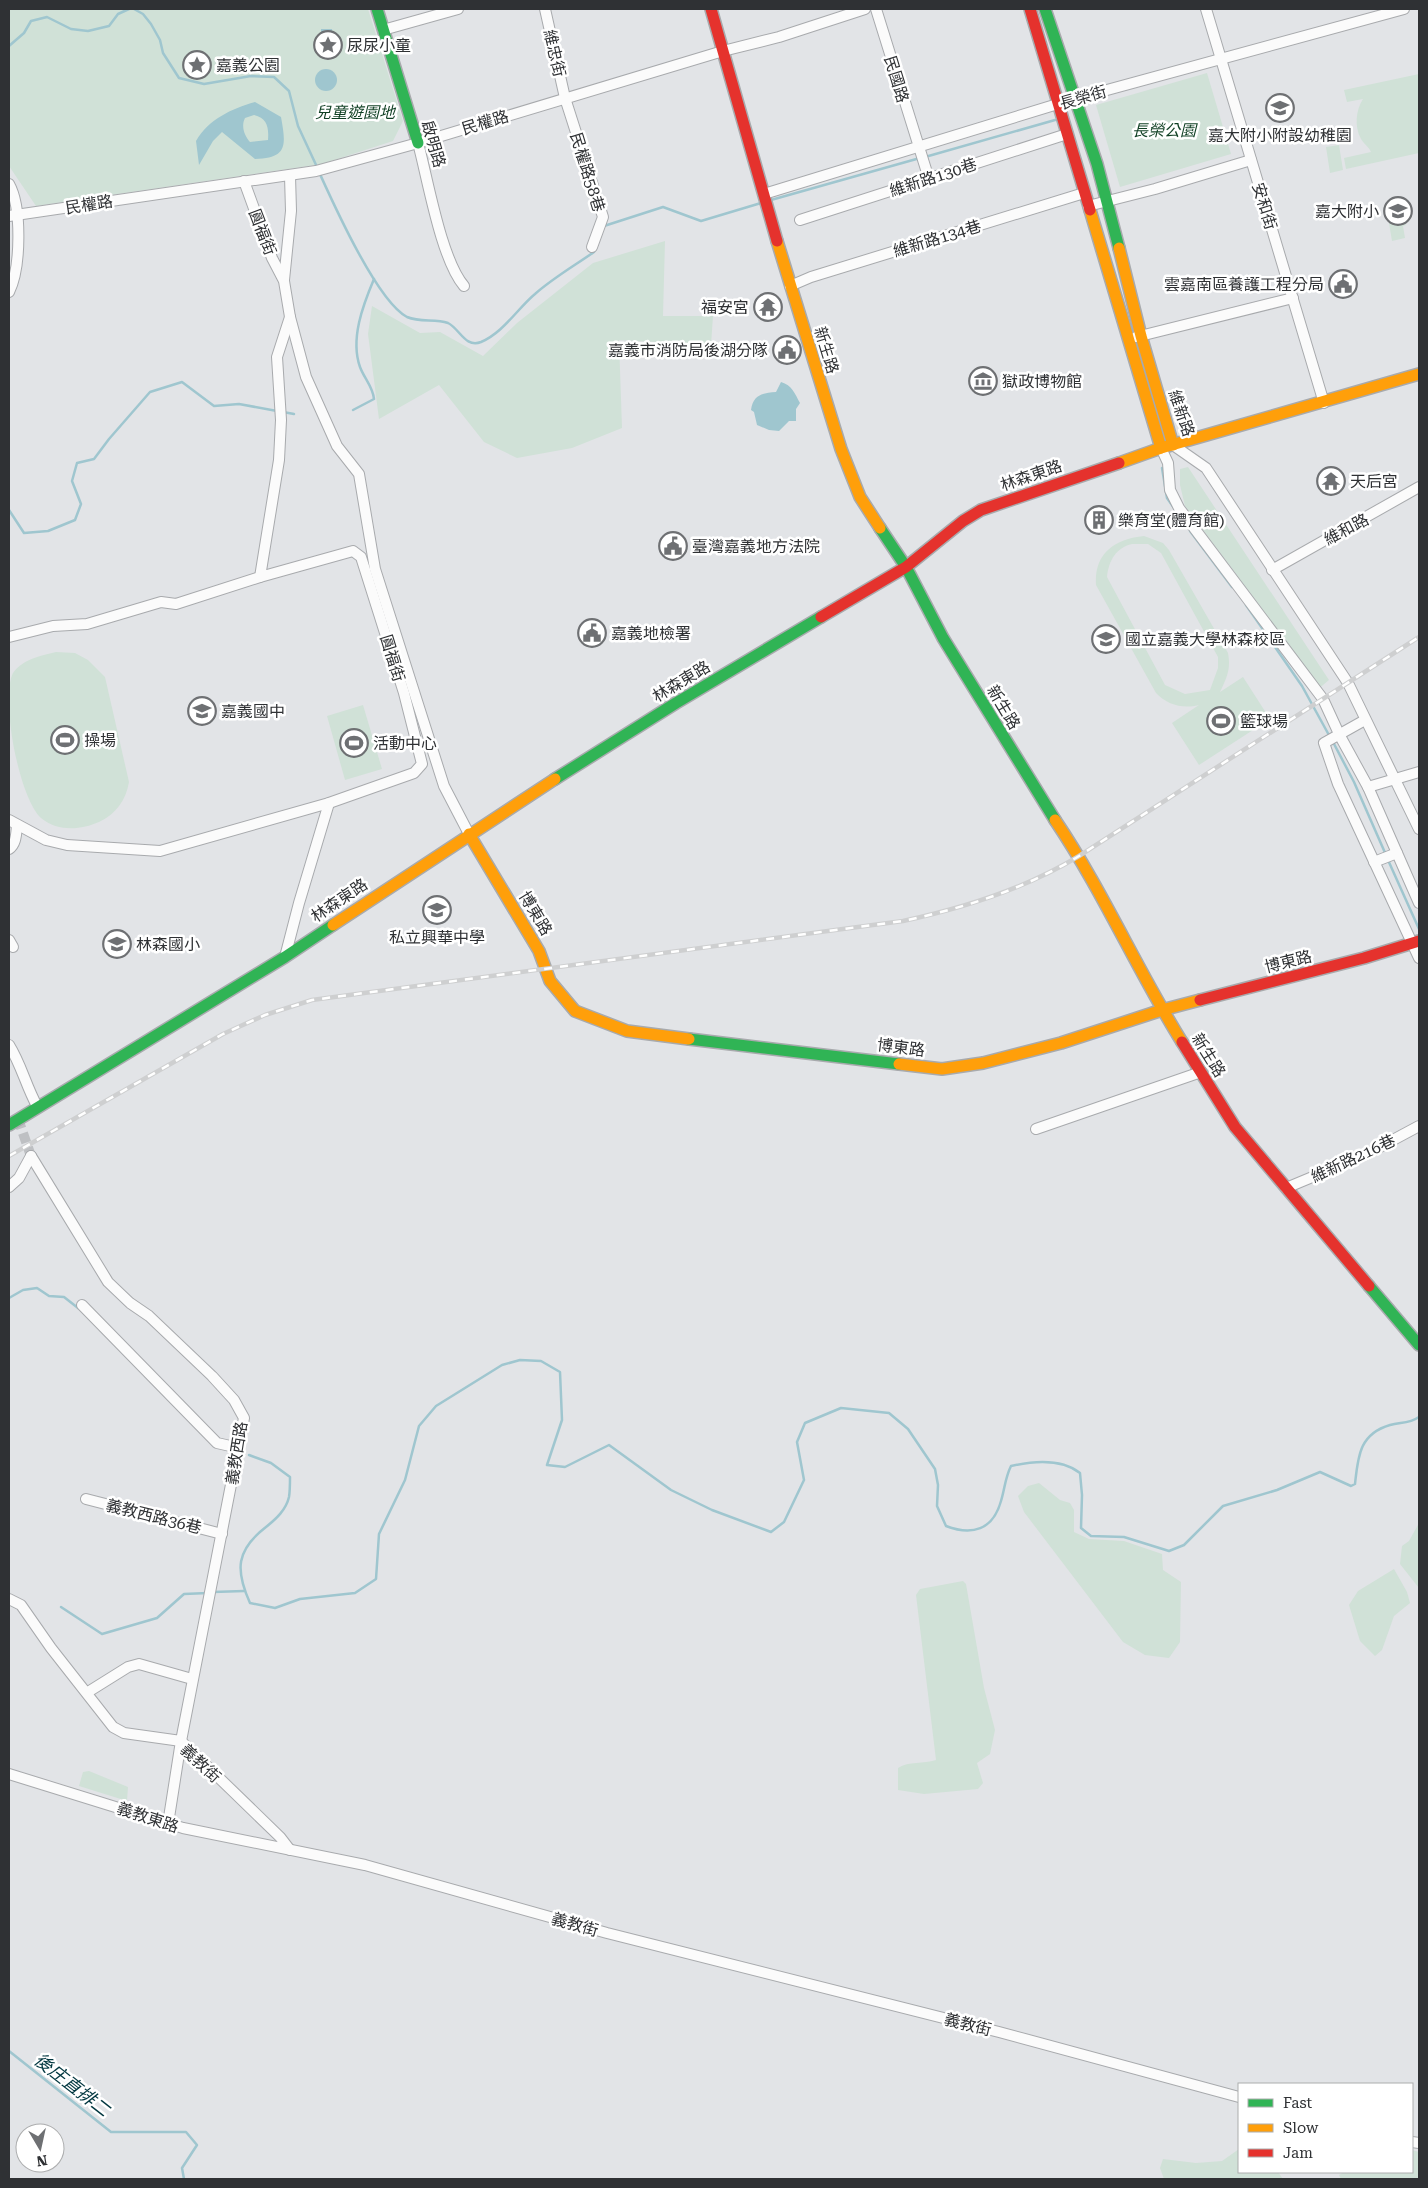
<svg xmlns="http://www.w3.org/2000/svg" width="1428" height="2188" font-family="'Roboto Serif','Noto Sans TC',serif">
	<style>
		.green { fill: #d0e1d7; fill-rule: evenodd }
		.water { fill: #9fc6cf; fill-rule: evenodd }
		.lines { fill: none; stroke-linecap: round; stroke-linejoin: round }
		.stream { stroke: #9fc6cf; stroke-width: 2.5 }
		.street-tunnel { stroke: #bec0c3; stroke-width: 10; stroke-dasharray: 10 5; stroke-linecap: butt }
		.street-casing { stroke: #a8aaad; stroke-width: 12 }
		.fast-casing { stroke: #a8aaad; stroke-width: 14 }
		.slow-casing { stroke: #a8aaad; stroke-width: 14 }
		.jam-casing { stroke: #a8aaad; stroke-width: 14 }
		.street { stroke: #fbfbfb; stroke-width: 10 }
		.fast { stroke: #30b455; stroke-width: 11 }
		.slow { stroke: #ff9f0a; stroke-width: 11 }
		.jam { stroke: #e5322d; stroke-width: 11 }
		.rail-casing { stroke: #cecfd0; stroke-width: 4.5 }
		.rail { stroke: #fff; stroke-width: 2.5; stroke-dasharray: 8; stroke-linecap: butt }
		.labels { text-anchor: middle; stroke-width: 5; stroke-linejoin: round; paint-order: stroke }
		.poi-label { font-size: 16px; fill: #2f3134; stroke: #fff; text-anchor: start }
		.street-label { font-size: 16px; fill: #2f3134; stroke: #fff }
		.park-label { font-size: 16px; font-style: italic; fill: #0f3f23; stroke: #fff }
		.water-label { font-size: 18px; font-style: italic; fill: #00363f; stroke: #fff }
	</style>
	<rect width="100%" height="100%" fill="#e2e4e7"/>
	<g class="green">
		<polygon points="9,9 368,9 403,121 393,141 322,164 36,206 9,166"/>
		<polygon points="1207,73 1231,154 1120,187 1096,105"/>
		<path d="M1419,74V153L1346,169L1344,158L1371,152C1369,147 1364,144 1361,139C1354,126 1356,110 1363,99L1347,102L1344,90Z"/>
		<polygon points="1339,145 1343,170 1330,173 1326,147"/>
		<polygon points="1402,207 1406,225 1403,226 1405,238 1392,241 1387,211"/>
		<polygon points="665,241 663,316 713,316 711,345 619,340 622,428 572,448 517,458 484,442 439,385 379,419 368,334 372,306 420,333 440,332 483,356 517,323 593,263"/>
		<polygon points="1188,467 1329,680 1317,690 1266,614 1185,506 1180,485 1180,469"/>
		<path d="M1144,536L1163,543L1169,550L1228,653C1231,669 1227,677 1220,692L1243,677L1270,719L1199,765L1172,723L1199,705C1182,709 1168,705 1156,693L1096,585C1094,554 1114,539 1144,536ZM1132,544H1148L1161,553L1218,657V668L1210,690L1185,694L1165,685L1107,577C1109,560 1116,548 1132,544Z"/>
		<path d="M56,652L75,653L88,660L105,677L129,782C126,800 116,814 99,822C81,830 58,832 41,818C19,798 0,698 13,673C23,659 40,656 56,652Z"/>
		<polygon points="363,705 382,769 345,780 327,716"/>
		<polygon points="1039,1483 1060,1500 1070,1503 1074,1510 1074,1532 1089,1539 1124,1541 1162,1554 1163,1570 1181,1582 1180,1642 1169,1658 1145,1655 1123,1642 1024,1512 1018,1496 1028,1486"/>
		<polygon points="1419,1523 1419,1588 1400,1564 1402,1546 1409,1541"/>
		<polygon points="1394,1569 1407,1592 1410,1603 1394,1616 1382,1650 1375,1656 1360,1641 1349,1605 1358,1591"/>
		<path d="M963,1581L966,1584L984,1688L995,1730L990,1754L977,1763L983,1783L978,1789L924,1794L898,1790V1768C909,1761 923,1764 936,1760L916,1595L920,1589Z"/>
		<polygon points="89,1771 128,1787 127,1801 79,1786 83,1772"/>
		<polygon points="1239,2149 1239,2172 1278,2172 1283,2179 1164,2179 1160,2168 1163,2159 1196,2163 1222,2161"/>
		<polygon points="1412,2150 1419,2152 1419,2179 1341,2179 1339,2175 1344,2172 1412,2172"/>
	</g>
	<g class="water">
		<polygon points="321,29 332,29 333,48 321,49"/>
		<circle cx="326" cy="80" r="11"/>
		<path d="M255,102L281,117C286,145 288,158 255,159L222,132L213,141L199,165L196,141C209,119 231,109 255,102ZM254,115C267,118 269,127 268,140L250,142C244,135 241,126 245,118Z"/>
		<path d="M781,382C792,385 795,394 800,403L796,409V421H789L779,431L769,430L757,425L754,412L751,410C753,395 762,393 776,392Z"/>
	</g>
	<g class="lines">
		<g class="stream">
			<polyline points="134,9 143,14 151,24 160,40 163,53 179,78 204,84 251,76 274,77 289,91 298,126 317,167"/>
			<polyline points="9,46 24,33 31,21 47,17 71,29 88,31 109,26 118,14 129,9"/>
			<polyline points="925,157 1055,120"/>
			<path d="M319,172C334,205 377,301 407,317C421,323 435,318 448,323C460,329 465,348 481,342C503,333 518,308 535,294C553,278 574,266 594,252L595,249"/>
			<polyline points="771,200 920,158"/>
			<polyline points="604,226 663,207 701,221 761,203"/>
			<path d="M353,410L374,399C373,387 364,378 360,367C350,339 363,305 374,279"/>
			<polyline points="283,412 294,414"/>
			<polyline points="1162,468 1167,498 1174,508"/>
			<polyline points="9,510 24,533 48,531 75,520 81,504 72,481 77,463 94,459 109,439 150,392 182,382 214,406 239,404 277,411"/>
			<polyline points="1190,531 1232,587"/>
			<polyline points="1246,605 1302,686 1330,737"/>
			<polyline points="1333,742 1354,782 1386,855"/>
			<polyline points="1388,860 1419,929"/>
			<polyline points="9,1298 23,1290 37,1288 49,1296 64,1297 78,1308"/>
			<path d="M249,1455L271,1463L290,1477C290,1483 290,1491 289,1497C286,1510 276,1519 266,1527C236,1550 235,1570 250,1603L275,1608L300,1599L355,1593L376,1579L379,1534L405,1480L419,1426L436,1406L502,1365L520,1360L541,1361L560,1372L562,1420L547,1465L565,1467L609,1445L671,1490L712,1510L771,1532L784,1522L804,1480L797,1442L805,1423L841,1408L889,1413L908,1429L935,1469L938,1485L937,1506L946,1526C972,1536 993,1530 1001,1501C1005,1488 1005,1478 1011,1466C1033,1461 1061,1458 1080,1473L1082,1495L1081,1528L1091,1536L1124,1537L1169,1551L1184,1545L1223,1506L1277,1490L1320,1472L1351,1486L1355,1484C1358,1457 1359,1434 1390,1425C1401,1422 1409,1424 1419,1417"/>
			<polyline points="213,1592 244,1591"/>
			<polyline points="61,1607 102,1634 157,1618 184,1594 208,1593"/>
			<polyline points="9,2051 111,2132 186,2132 197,2145 182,2168 184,2179"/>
		</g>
		<polyline class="street-tunnel" points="18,1119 31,1156"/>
		<defs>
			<g id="street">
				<polyline points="545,9 565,98 603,217 592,247"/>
				<polyline points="876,9 929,179"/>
				<polyline points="1206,9 1324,403"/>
				<polyline points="383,30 458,9"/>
				<path d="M418,143C428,180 441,259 464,286"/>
				<polyline points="244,181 272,258 284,281 290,317 306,377 337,446 359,474 375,569 444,786 469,834"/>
				<path d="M9,184C22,207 21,268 9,292"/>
				<polyline points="764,194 1074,99 1404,9"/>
				<polyline points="1088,206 1155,189 1251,160"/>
				<polyline points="9,216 316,171 418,143 723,51 779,37 865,9"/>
				<polyline points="800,220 1067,134"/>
				<polyline points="284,280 291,211 290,176"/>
				<polyline points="790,286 811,277 1084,193"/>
				<polyline points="1136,337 1293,298"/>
				<polyline points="1173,445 1206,468 1348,683 1419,829"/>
				<polyline points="1161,448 1168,463 1170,490 1179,508 1323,699 1340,736 1368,787 1419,903"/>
				<polyline points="1272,570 1419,487"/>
				<polyline points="9,637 53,626 87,624 161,602 176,604 260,577"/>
				<polyline points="1365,720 1324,743 1338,784 1419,958"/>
				<polyline points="1368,787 1419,772"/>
				<polyline points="9,820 46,840 67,845 160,851 329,803 414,773 422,764 404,693 361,557 353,551 260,577 279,460 281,420 277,357 290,317"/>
				<path d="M9,849C16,844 16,835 17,826"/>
				<polyline points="1374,862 1397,853"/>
				<polyline points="9,940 13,947"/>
				<polyline points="285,957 299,903 329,803"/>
				<path d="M9,1045C21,1064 26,1086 37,1106"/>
				<polyline points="1036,1129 1201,1072"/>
				<polyline points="31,1156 108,1282 130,1303 149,1316 212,1376 234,1400 244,1418 181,1741 168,1824"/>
				<polyline points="9,1187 19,1178 31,1156"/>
				<polyline points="1286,1188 1365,1155 1419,1126"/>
				<polyline points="82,1305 217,1443 239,1448"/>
				<polyline points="86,1499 222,1534"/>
				<polyline points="9,1599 21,1605 51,1648 113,1727 124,1733 181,1741 280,1837 290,1850"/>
				<polyline points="88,1692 128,1667 139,1664 192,1679"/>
				<polyline points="9,1774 183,1828 365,1865 607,1933 999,2032 1239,2097"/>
				<polyline points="1412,2142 1419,2143"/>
			</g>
			<g id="fast">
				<polyline points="377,9 418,143"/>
				<polyline points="1045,9 1097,164 1119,248"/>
				<polyline points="880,528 906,567 943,638 1055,820"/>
				<polyline points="555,779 676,703 821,617"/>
				<polyline points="689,1039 899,1064"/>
				<polyline points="9,1125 285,957 333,925"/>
				<polyline points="1369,1286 1419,1345"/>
			</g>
			<g id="slow">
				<polyline points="1090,210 1161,448"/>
				<polyline points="777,241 841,449 860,497 880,528"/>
				<polyline points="1119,248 1141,336 1173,445"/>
				<polyline points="1119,463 1161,448 1419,374"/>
				<path d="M1055,820C1103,891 1137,970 1182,1042"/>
				<polyline points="469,834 539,951 550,981 575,1011 627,1031 689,1039"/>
				<polyline points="333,925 555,779"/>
				<polyline points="899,1064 942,1069 983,1063 1061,1043 1162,1010 1200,1000"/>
			</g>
			<g id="jam">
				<polyline points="711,9 777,241"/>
				<polyline points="1030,9 1090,210"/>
				<polyline points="821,617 906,567 963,521 981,510 1119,463"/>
				<polyline points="1200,1000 1364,958 1419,941"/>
				<polyline points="1182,1042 1235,1127 1369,1286"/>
			</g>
		</defs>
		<use href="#street" class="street-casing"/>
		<use href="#fast" class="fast-casing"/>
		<use href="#slow" class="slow-casing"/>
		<use href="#jam" class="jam-casing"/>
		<use href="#street" class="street"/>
		<use href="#fast" class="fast"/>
		<use href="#slow" class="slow"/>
		<use href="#jam" class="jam"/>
		<defs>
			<path id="rail" d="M9,1156L223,1034L265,1015L312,1000L903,921C964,908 1025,889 1079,856L1419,637"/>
		</defs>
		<use href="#rail" class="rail-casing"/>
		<use href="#rail" class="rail"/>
	</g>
	<defs>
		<symbol id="sight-ring" viewBox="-11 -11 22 22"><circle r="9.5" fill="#fff" stroke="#6e7073" stroke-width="1.5"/><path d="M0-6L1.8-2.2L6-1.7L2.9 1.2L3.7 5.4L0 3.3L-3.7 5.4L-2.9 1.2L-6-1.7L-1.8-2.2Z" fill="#6e7073"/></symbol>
		<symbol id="school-ring" viewBox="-11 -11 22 22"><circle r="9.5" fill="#fff" stroke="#6e7073" stroke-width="1.5"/><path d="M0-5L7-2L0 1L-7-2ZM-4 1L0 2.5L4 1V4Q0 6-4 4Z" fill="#6e7073"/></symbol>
		<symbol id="civic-ring" viewBox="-11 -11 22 22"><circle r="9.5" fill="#fff" stroke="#6e7073" stroke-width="1.5"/><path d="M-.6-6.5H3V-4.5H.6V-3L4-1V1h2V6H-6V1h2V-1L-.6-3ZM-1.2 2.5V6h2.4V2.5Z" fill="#6e7073"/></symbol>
		<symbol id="temple-ring" viewBox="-11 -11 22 22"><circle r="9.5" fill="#fff" stroke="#6e7073" stroke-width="1.5"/><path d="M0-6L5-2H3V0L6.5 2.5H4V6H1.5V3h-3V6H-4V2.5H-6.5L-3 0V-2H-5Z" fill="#6e7073"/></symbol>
		<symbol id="museum-ring" viewBox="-11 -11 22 22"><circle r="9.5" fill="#fff" stroke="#6e7073" stroke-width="1.5"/><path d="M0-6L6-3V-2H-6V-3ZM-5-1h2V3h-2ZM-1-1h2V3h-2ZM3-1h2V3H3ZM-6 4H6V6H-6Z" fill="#6e7073"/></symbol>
		<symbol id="building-ring" viewBox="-11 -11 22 22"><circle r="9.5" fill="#fff" stroke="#6e7073" stroke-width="1.5"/><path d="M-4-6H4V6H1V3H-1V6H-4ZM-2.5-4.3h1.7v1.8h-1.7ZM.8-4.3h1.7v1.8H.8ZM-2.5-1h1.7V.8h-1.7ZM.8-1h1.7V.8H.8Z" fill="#6e7073"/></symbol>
		<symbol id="university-ring" viewBox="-11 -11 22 22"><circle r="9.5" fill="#fff" stroke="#6e7073" stroke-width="1.5"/><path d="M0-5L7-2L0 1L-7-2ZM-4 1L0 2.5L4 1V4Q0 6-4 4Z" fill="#6e7073"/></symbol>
		<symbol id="stadium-ring" viewBox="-11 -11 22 22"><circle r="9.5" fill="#fff" stroke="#6e7073" stroke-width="1.5"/><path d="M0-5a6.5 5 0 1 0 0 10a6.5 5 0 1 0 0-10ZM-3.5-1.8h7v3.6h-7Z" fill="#6e7073"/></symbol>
	</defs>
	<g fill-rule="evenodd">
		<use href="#sight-ring" x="312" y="29" width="32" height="32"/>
		<use href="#sight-ring" x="181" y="49" width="32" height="32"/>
		<use href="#school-ring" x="1264" y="92" width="32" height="32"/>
		<use href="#school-ring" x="1382" y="195" width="32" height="32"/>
		<use href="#civic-ring" x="1327" y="268" width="32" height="32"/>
		<use href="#temple-ring" x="752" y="291" width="32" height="32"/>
		<use href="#civic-ring" x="771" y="334" width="32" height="32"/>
		<use href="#museum-ring" x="967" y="365" width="32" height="32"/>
		<use href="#temple-ring" x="1315" y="465" width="32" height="32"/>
		<use href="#building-ring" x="1083" y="504" width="32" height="32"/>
		<use href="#civic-ring" x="657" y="530" width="32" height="32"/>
		<use href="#civic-ring" x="576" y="617" width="32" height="32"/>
		<use href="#university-ring" x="1090" y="623" width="32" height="32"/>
		<use href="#school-ring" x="186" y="695" width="32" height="32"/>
		<use href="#stadium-ring" x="1205" y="705" width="32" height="32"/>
		<use href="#stadium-ring" x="49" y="724" width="32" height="32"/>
		<use href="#stadium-ring" x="338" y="727" width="32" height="32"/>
		<use href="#school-ring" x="421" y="894" width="32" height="32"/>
		<use href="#school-ring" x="101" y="928" width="32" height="32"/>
	</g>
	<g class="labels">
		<g class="poi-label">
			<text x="347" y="51">尿尿小童</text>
			<text x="216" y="71">嘉義公園</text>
			<text x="1280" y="141" text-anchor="middle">嘉大附小附設幼稚園</text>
			<text x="1379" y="217" text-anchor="end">嘉大附小</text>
			<text x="1324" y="290" text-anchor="end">雲嘉南區養護工程分局</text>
			<text x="749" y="313" text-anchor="end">福安宮</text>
			<text x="768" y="356" text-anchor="end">嘉義市消防局後湖分隊</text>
			<text x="1002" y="387">獄政博物館</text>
			<text x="1350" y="487">天后宮</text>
			<text x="1118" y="526">樂育堂(體育館)</text>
			<text x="692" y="552">臺灣嘉義地方法院</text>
			<text x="611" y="639">嘉義地檢署</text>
			<text x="1125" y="645">國立嘉義大學林森校區</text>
			<text x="221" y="717">嘉義國中</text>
			<text x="1240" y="727">籃球場</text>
			<text x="84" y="746">操場</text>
			<text x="373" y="749">活動中心</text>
			<text x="437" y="943" text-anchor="middle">私立興華中學</text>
			<text x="136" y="950">林森國小</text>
		</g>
		<g class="street-label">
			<text transform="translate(555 53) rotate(77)" y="6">維忠街</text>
			<text transform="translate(897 79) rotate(73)" y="6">民國路</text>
			<text transform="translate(1083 97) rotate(-16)" y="6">長榮街</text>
			<text transform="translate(485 122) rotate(-17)" y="6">民權路</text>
			<text transform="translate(434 144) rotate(74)" y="6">啟明路</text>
			<text transform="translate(588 172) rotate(73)" y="6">民權路58巷</text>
			<text transform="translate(933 177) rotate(-18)" y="6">維新路130巷</text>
			<text transform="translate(89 204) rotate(-9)" y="6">民權路</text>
			<text transform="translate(1265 206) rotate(73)" y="6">安和街</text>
			<text transform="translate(263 232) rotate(69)" y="6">圓福街</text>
			<text transform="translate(937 238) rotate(-17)" y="6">維新路134巷</text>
			<text transform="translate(827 350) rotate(73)" y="6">新生路</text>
			<text transform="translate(1182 413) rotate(71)" y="6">維新路</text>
			<text transform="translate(1031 475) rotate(-19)" y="6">林森東路</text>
			<text transform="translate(1346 529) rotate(-28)" y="6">維和路</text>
			<text transform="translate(393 658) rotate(73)" y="6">圓福街</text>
			<text transform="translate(681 681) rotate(-31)" y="6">林森東路</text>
			<text transform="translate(1004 707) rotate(59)" y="6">新生路</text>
			<text transform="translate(339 900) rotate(-34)" y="6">林森東路</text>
			<text transform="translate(536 913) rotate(59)" y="6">博東路</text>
			<text transform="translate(1288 961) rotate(-14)" y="6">博東路</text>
			<text transform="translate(901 1047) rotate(7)" y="6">博東路</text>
			<text transform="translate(1209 1055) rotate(58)" y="6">新生路</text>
			<text transform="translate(1353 1158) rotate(-25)" y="6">維新路216巷</text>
			<text transform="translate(236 1453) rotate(-81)" y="6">義教西路</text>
			<text transform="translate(154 1516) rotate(14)" y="6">義教西路36巷</text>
			<text transform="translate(201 1763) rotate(43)" y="6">義教街</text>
			<text transform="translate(148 1817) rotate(18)" y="6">義教東路</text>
			<text transform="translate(575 1924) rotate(16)" y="6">義教街</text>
			<text transform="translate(968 2024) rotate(14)" y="6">義教街</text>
		</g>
		<g class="park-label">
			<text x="355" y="118">兒童遊園地</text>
			<text x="1164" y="136">長榮公園</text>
		</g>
		<g class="water-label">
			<text transform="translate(72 2085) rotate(38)" y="6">後庄直排二</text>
		</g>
	</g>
	<rect width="1428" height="2188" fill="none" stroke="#2f3134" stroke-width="20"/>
	<rect x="1238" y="2083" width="175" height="90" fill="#ffffff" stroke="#acadae"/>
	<rect x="1248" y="2099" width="25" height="8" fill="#30b455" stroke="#acadae"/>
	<text x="1283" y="2108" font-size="15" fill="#2f3134">Fast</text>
	<rect x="1248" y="2124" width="25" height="8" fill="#ff9f0a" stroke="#acadae"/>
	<text x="1283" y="2133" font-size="15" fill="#2f3134">Slow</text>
	<rect x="1248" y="2149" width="25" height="8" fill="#e5322d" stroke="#acadae"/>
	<text x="1283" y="2158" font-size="15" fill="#2f3134">Jam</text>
	<g transform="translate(40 2148) rotate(171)"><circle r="24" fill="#ffffff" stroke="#acadae"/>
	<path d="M0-4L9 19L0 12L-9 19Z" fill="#6e7073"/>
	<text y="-8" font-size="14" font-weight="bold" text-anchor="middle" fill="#2f3134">N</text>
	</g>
</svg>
